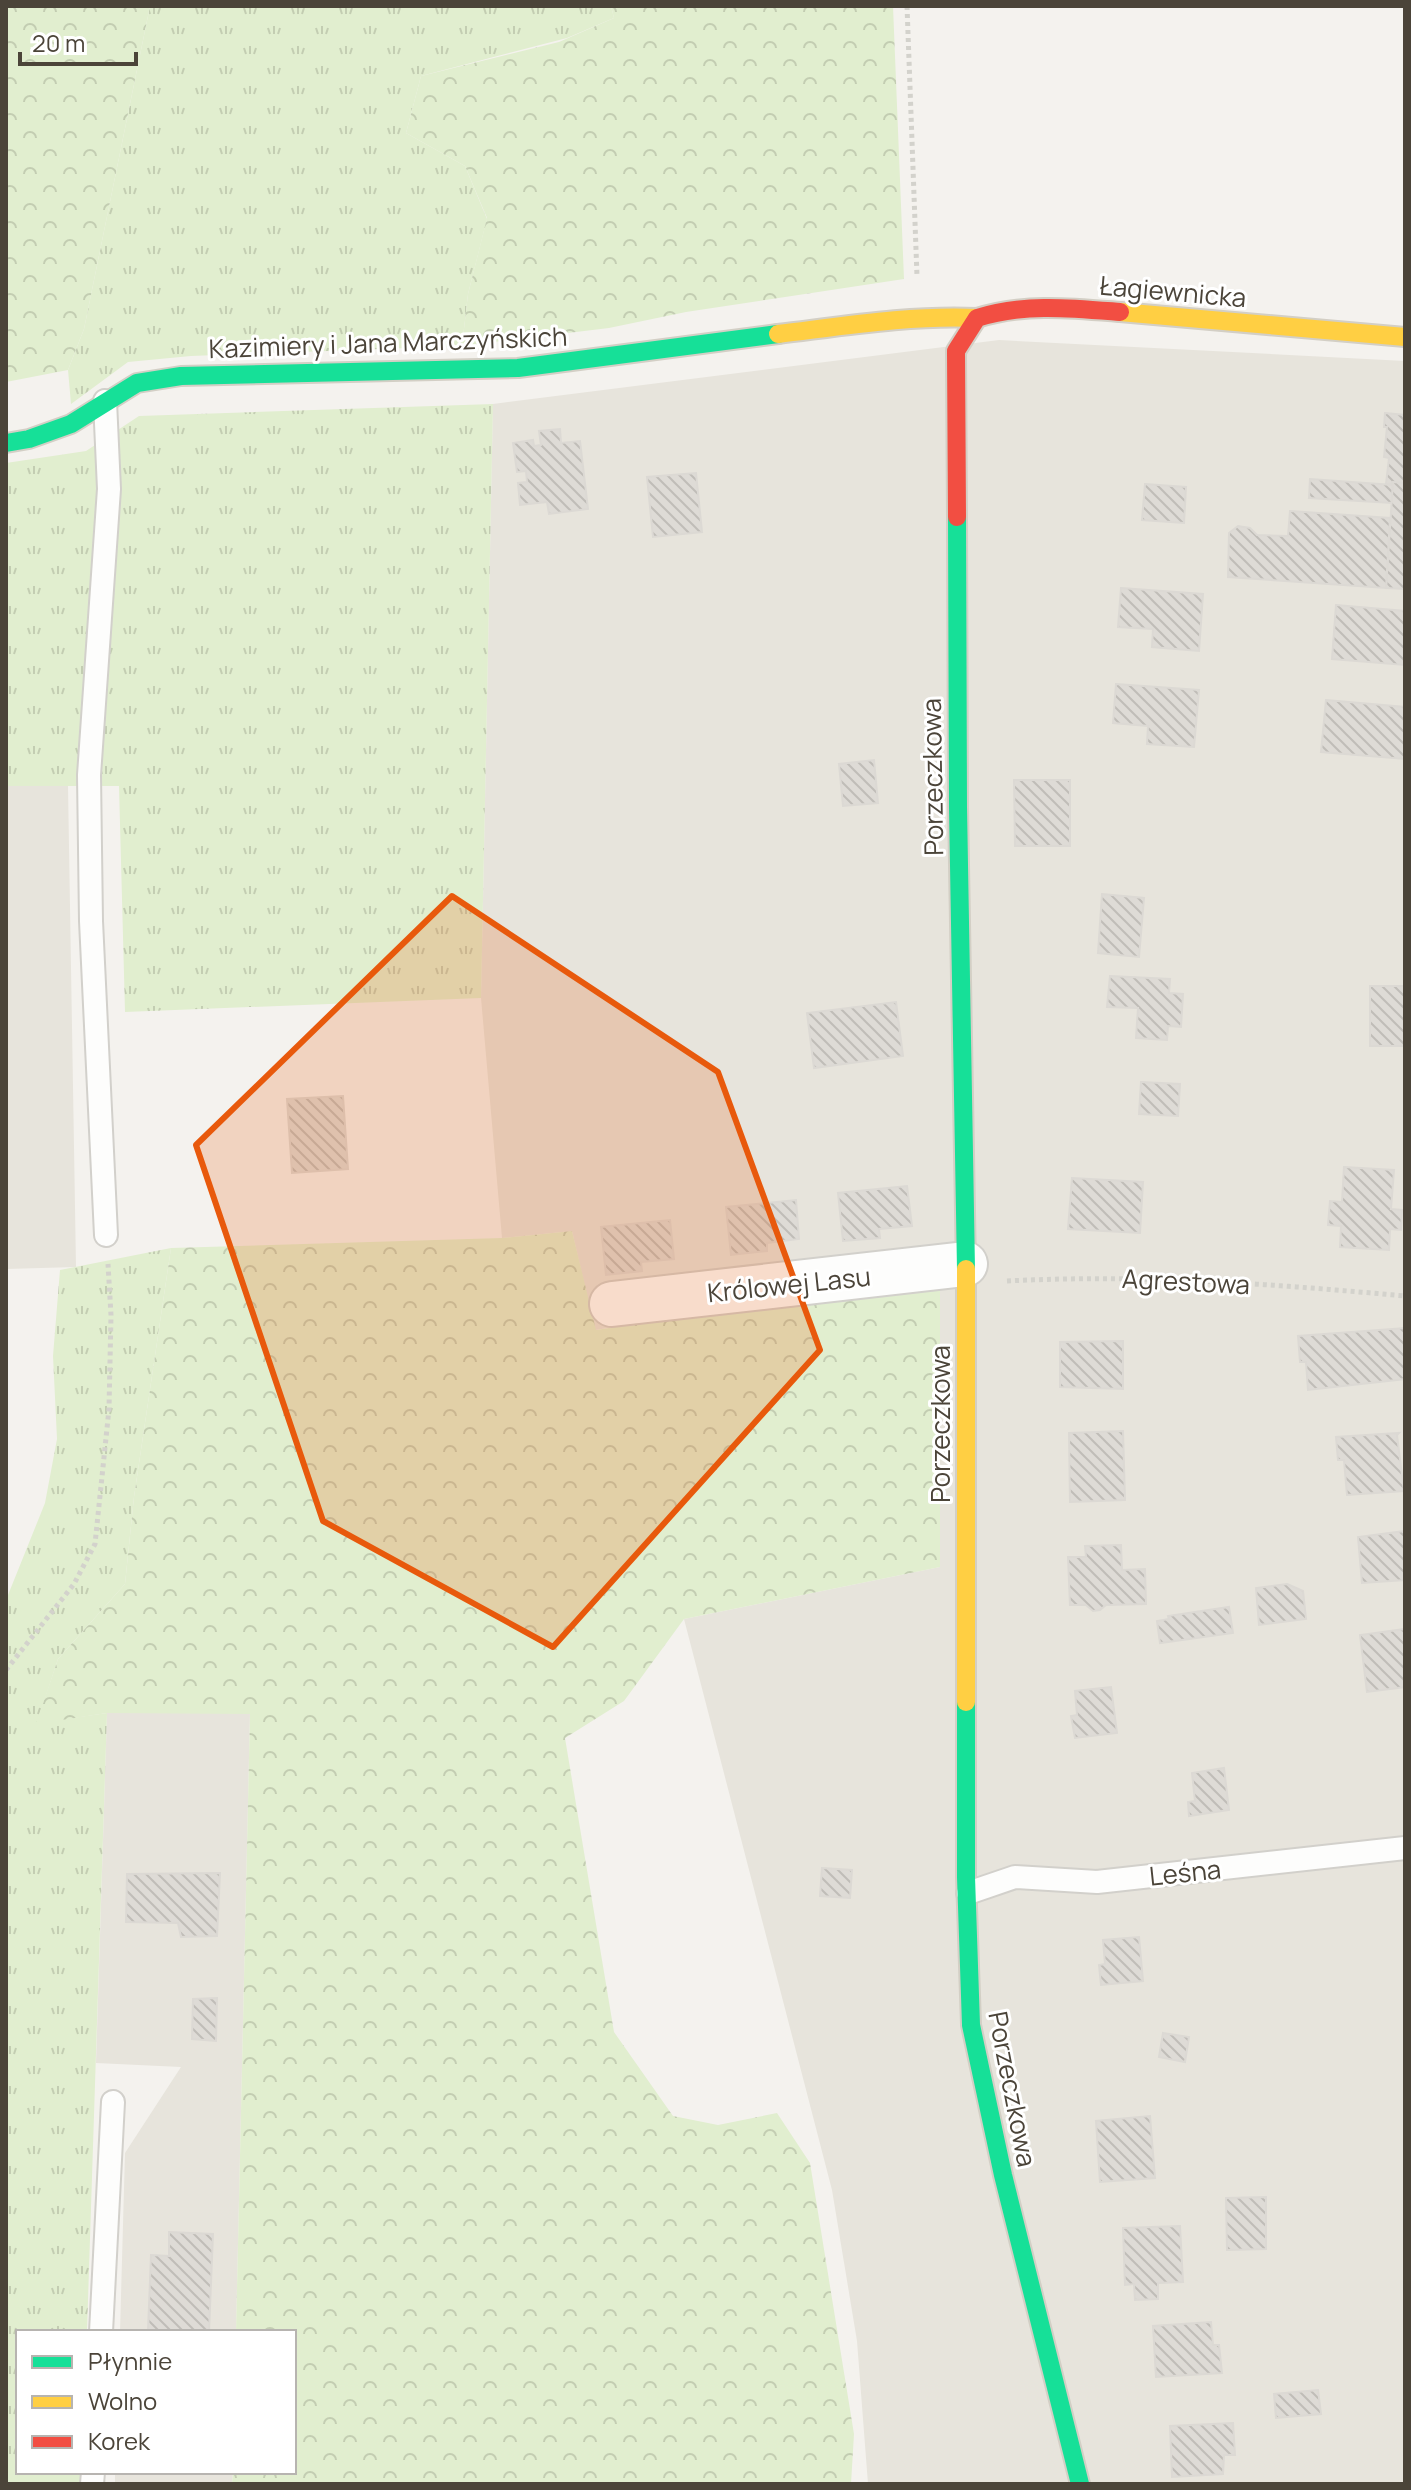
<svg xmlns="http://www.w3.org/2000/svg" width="1411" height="2490" viewBox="0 0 1411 2490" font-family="Manrope,sans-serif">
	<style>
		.residential { fill: #e7e4dc }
		.grass { fill: url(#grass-tufts) }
		.forest { fill: url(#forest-crowns) }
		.building { fill: url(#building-back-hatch); stroke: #dcd9d4; stroke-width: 2 }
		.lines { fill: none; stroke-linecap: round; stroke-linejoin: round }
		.lane-casing { stroke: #d2d0cb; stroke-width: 26 }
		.street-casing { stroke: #d2d0cb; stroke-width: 48 }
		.fast-casing { stroke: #d3cfc5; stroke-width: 22 }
		.slow-casing { stroke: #d3cfc5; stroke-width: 22 }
		.jam-casing { stroke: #d3cfc5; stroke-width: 22 }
		.path { stroke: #d3d2cc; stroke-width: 5; stroke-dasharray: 4 4; stroke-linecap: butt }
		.lane { stroke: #fdfdfc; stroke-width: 22 }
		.street { stroke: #fdfdfc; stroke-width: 44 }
		.fast { stroke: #16e098; stroke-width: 18 }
		.slow { stroke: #ffcf43; stroke-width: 18 }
		.jam { stroke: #f24e42; stroke-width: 18 }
		.marked { fill: #e8590c; fill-opacity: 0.2; stroke: #e8590c; stroke-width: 6; stroke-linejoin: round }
		.labels { text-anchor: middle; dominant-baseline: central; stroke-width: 6; stroke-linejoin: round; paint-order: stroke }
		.street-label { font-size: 26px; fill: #4b4439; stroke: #fff }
	</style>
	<defs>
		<pattern id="grass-tufts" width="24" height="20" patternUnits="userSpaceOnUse" patternTransform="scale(2)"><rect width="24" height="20" fill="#e1eecf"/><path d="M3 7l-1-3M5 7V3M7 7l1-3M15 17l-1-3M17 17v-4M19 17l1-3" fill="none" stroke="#c3cdb2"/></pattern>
		<pattern id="forest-crowns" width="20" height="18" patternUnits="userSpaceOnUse" patternTransform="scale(2)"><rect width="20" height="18" fill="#e1eecf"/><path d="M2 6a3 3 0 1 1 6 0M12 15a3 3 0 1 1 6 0" fill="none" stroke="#c3cdb2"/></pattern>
		<pattern id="building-back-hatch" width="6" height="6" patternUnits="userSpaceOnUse" patternTransform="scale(2)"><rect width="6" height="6" fill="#dedbd6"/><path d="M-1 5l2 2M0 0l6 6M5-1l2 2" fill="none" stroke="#c0bdb8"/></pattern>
	</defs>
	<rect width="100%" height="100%" fill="#f4f2ee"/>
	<g class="residential">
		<polygon points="999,340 1405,361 1405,2484 868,2484 857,2341 832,2190 684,1619 940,1567 939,1276 595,1330 572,1231 502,1238 481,998 493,404"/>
		<polygon points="6,786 68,786 76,1267 6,1269"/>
		<polygon points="107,1713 250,1713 236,2332 120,2332 125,2153 181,2067 96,2063"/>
		<polygon points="115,2472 233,2472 232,2484 115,2484"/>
	</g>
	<g class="grass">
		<polygon points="150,6 611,6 614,18 567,38 421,76 406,133 465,166 487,219 468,294 462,346 191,356 128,362 71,404 68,370 84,329"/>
		<polygon points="493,404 481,998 125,1012 119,786 6,786 6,463 86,451 139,416"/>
		<polygon points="171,1248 134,1497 125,1584 58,1659 37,1723 107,1713 87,2332 18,2332 18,2472 82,2472 82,2484 6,2484 6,1600 45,1503 57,1439 53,1356 60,1270"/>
	</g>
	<g class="forest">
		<polygon points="6,6 150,6 84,329 68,370 6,382"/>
		<polygon points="611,6 893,6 904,279 686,312 609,328 462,346 468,294 487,218 465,166 406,133 421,76 559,42 614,18"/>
		<polygon points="572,1231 596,1330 940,1276 940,1567 684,1619 624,1701 565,1738 614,2032 673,2116 718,2125 777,2113 810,2163 854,2434 851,2484 232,2484 233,2472 294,2472 294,2332 236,2332 250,1714 107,1713 36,1724 58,1659 125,1584 134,1497 171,1248 502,1238"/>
	</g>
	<g class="building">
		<polygon points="1385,413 1405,415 1405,483 1386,484 1389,458 1384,457 1387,427 1384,427"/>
		<polygon points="560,429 561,443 580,441 588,509 549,514 547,502 520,505 518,483 527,482 526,471 517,472 513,443 533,440 534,446 541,445 539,431"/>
		<polygon points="696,473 702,532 653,537 647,477"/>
		<polygon points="1310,479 1393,485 1392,503 1309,498"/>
		<polygon points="1393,482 1405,483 1405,589 1386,588"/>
		<polygon points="1145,484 1186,487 1184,523 1142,520"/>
		<polygon points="1290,511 1390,518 1386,588 1228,577 1229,533 1238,526 1250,528 1257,535 1288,536"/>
		<polygon points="1121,588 1203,594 1199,651 1152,647 1153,629 1118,627"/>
		<polygon points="1336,605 1405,611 1405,665 1332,659"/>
		<polygon points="1116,684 1199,690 1194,747 1147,744 1148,726 1113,723"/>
		<polygon points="1326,700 1405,707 1405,759 1321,752"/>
		<polygon points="874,760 878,803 843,806 839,764"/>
		<polygon points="1014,780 1070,780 1070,846 1015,846"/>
		<polygon points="1102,894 1144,898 1139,957 1098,953"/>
		<polygon points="1110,976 1170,979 1169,993 1183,994 1181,1027 1168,1026 1167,1040 1136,1038 1138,1008 1107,1007"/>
		<rect x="1370" y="986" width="35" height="60"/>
		<polygon points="896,1002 903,1056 814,1068 807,1013"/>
		<polygon points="1141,1082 1180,1084 1178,1116 1139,1114"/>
		<polygon points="343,1096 348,1169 292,1173 287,1099"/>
		<polygon points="1344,1167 1394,1170 1391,1209 1402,1210 1401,1230 1390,1229 1389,1250 1340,1247 1341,1226 1328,1225 1330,1201 1342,1202"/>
		<polygon points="1072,1178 1143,1182 1140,1233 1068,1229"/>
		<polygon points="907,1186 912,1226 879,1229 880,1238 843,1241 838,1193"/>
		<polygon points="796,1200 799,1239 767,1243 767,1251 731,1255 726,1207"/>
		<polygon points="670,1220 674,1259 641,1262 642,1271 606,1275 601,1227"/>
		<polygon points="1405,1328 1405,1379 1308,1390 1306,1362 1300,1362 1298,1336"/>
		<polygon points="1123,1341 1123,1389 1060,1387 1060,1342"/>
		<polygon points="1123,1431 1125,1500 1070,1502 1069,1433"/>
		<polygon points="1399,1433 1397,1435 1404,1491 1347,1495 1344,1460 1338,1460 1336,1437"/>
		<polygon points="1405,1531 1405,1580 1362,1583 1358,1537"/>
		<polygon points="1121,1545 1122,1570 1145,1569 1146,1604 1106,1605 1100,1610 1093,1611 1086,1605 1070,1605 1068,1557 1086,1557 1085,1546"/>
		<polygon points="1287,1584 1303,1591 1306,1619 1259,1625 1256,1588"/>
		<polygon points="1229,1607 1233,1633 1160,1643 1157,1621 1169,1619 1168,1616"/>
		<polygon points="1405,1629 1405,1687 1367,1692 1360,1635"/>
		<polygon points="1111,1687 1117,1733 1075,1738 1071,1716 1077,1715 1075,1691"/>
		<polygon points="1224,1768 1229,1810 1189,1816 1188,1802 1195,1801 1192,1773"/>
		<polygon points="822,1868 852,1870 850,1898 820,1896"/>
		<polygon points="220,1873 217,1936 181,1937 178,1923 126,1922 127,1874"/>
		<polygon points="1139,1937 1143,1981 1101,1985 1099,1965 1105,1964 1103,1940"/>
		<polygon points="217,1998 216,2041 192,2039 193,1999"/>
		<polygon points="1163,2033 1189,2037 1185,2062 1159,2057"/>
		<polygon points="1150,2116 1155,2178 1100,2182 1096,2121"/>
		<polygon points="1266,2197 1266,2249 1227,2250 1226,2198"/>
		<polygon points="1180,2226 1183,2282 1158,2283 1158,2299 1135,2300 1134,2284 1125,2285 1123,2228"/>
		<polygon points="169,2232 213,2234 209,2332 148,2331 151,2255 169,2256"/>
		<polygon points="1211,2322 1213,2345 1219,2345 1222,2373 1156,2377 1153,2326"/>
		<polygon points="1318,2390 1321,2414 1276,2418 1274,2394"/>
		<polygon points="1233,2423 1235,2455 1224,2455 1223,2474 1172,2477 1170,2426"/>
	</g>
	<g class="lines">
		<defs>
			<g id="lane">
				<polyline points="105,401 109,489 89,775 91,921 106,1235"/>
				<polyline points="968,1893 1015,1877 1097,1882 1405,1848"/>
				<polyline points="101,2332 113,2102"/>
				<polyline points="92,2484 93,2472"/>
			</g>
			<polyline id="street" points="612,1304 965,1264"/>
			<g id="fast">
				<polyline points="6,443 29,439 71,424 137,383 181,376 518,368 778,334"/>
				<polyline points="957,517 958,807 966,1269"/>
				<polyline points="966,1702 966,1877 971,2025 1003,2175 1080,2484"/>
			</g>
			<g id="slow">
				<polyline points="1120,312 1405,337"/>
				<path d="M778 334C844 326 910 315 977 318"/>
				<polyline points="966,1269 966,1702"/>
			</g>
			<path id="jam" d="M957 517 956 351 977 318C1024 303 1071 308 1120 312"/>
		</defs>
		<use href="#lane" class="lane-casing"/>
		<use href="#street" class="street-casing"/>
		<use href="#fast" class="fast-casing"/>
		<use href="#slow" class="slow-casing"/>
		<use href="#jam" class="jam-casing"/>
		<g class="path">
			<polyline points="907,6 917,276"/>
			<path d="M1007 1281C1140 1274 1273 1284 1405 1296"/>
			<polyline points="6,1670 74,1584 95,1544 109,1409 111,1315 108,1264"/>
		</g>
		<use href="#lane" class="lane"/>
		<use href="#street" class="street"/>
		<use href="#fast" class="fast"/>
		<use href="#slow" class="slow"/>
		<use href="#jam" class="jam"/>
	</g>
	<path class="marked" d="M452 896 718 1072 820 1350 553 1647 323 1521 196 1145Z"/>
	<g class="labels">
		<g class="street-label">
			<text transform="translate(1173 291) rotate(5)">Łagiewnicka</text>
			<text transform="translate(388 342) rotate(-2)">Kazimiery i Jana Marczyńskich</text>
			<text transform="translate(932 777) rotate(-91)">Porzeczkowa</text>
			<text transform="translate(1186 1281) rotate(3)">Agrestowa</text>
			<text transform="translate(789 1284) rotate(-6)">Królowej Lasu</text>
			<text transform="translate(940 1424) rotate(-90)">Porzeczkowa</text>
			<text transform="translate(1185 1872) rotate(-6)">Leśna</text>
			<text transform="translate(1013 2089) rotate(79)">Porzeczkowa</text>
		</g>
	</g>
	<rect width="1411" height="2490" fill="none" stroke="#4b4439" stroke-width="16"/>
	<rect x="16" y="2330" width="280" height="144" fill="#ffffff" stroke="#b7b4b0" stroke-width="2"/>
	<rect x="32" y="2356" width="40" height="12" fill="#16e098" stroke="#b7b4b0" stroke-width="2"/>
	<text x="88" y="2370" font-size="24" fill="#4b4439">Płynnie</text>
	<rect x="32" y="2396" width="40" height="12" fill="#ffcf43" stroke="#b7b4b0" stroke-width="2"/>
	<text x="88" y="2410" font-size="24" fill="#4b4439">Wolno</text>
	<rect x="32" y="2436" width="40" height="12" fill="#f24e42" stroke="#b7b4b0" stroke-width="2"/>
	<text x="88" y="2450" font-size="24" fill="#4b4439">Korek</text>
	<path d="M20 52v12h116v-12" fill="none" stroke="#4b4439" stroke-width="4"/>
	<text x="32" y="52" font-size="24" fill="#4b4439" stroke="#ffffff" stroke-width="6" paint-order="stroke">20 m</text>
</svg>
